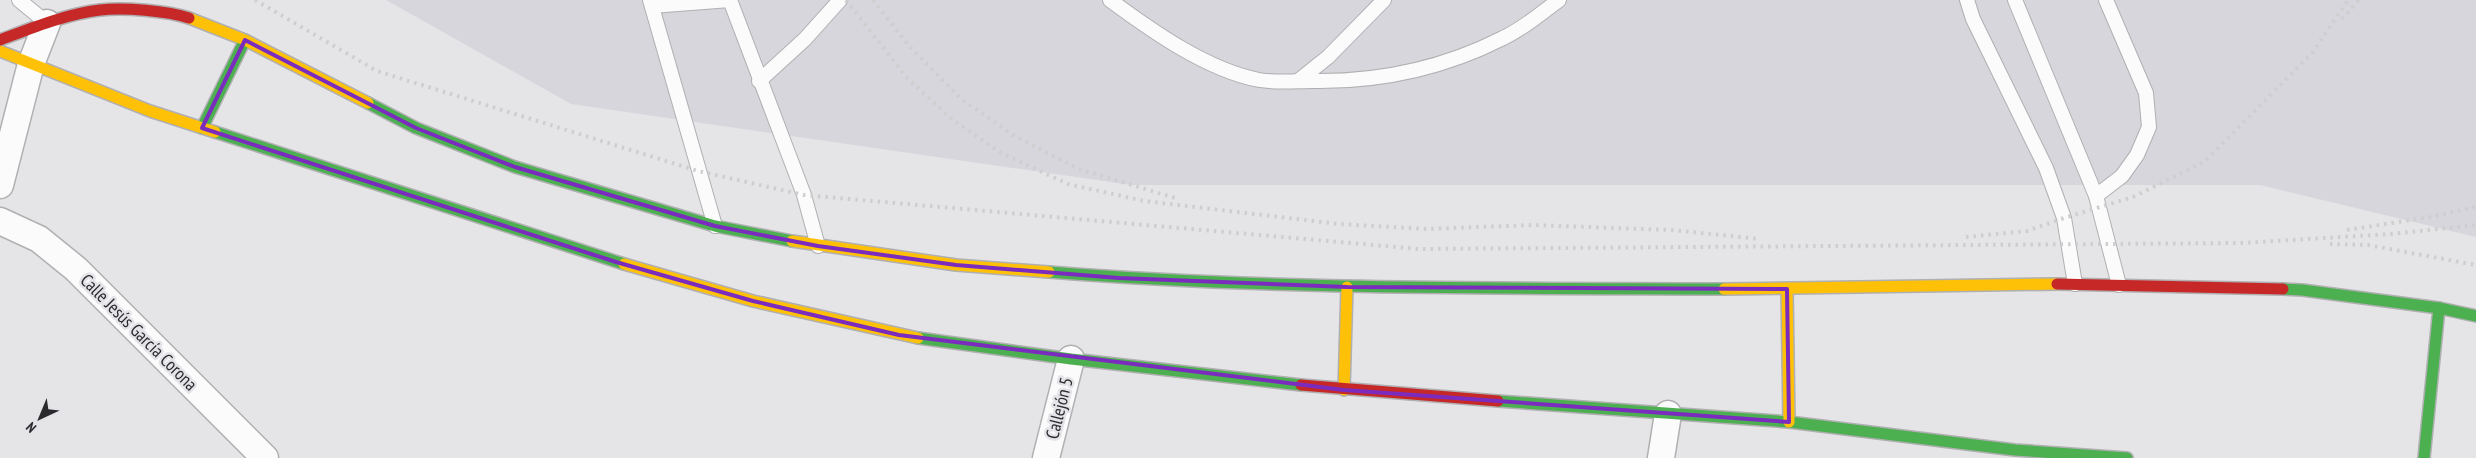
<svg xmlns="http://www.w3.org/2000/svg" width="2476" height="458" viewBox="0 0 2476 458" font-family="'PT Sans Narrow',sans-serif">
	<style>
		.built { fill: #d7d6dd }
		.lines { fill: none; stroke-linecap: round; stroke-linejoin: round }
		.lane-casing { stroke: #b0afb1; stroke-width: 16 }
		.street-casing { stroke: #b0afb1; stroke-width: 29 }
		.fast-casing { stroke: #b0afb1; stroke-width: 14 }
		.slow-casing { stroke: #b0afb1; stroke-width: 14 }
		.jam-casing { stroke: #b0afb1; stroke-width: 14 }
		.lane { stroke: #fbfbfb; stroke-width: 14 }
		.street { stroke: #fbfbfb; stroke-width: 26 }
		.fast { stroke: #4caf50; stroke-width: 11 }
		.slow { stroke: #ffc107; stroke-width: 11 }
		.jam { stroke: #c62828; stroke-width: 11 }
		.rail { stroke: #cececf; stroke-width: 4; stroke-dasharray: 2.5 5; stroke-linecap: butt }
		.marked { fill: none; stroke: #7b2cbf; stroke-width: 4; stroke-linejoin: round }
		.labels { text-anchor: middle; dominant-baseline: central; stroke-width: 5; stroke-linejoin: round; paint-order: stroke }
		.street-label { font-size: 18px; fill: #2a292b; stroke: #e4e4e8 }
	</style>
	<rect width="100%" height="100%" fill="#e5e5e7"/>
	<polygon class="built" points="386,0 2476,0 2476,237 2260,185 1131,185 571,104"/>
	<g class="lines">
		<defs>
			<g id="lane">
				<polyline points="19,0 47,23"/>
				<polyline points="650,0 715,226"/>
				<polyline points="730,0 804,195 818,246"/>
				<path d="M1110 0C1152 31 1207 70 1259 80 1276 83 1296 81 1313 81 1378 82 1444 68 1503 38 1523 29 1541 13 1559 0"/>
				<polyline points="1967,0 1973,19 2046,168 2064,218 2075,284"/>
				<polyline points="2015,0 2096,196 2119,285"/>
				<polyline points="652,6 730,0"/>
				<polyline points="759,81 805,39 840,0"/>
				<polyline points="1298,81 1328,57 1384,0"/>
				<polyline points="2096,196 2122,176 2137,155 2149,127 2146,93 2106,0"/>
			</g>
			<g id="street">
				<polyline points="0,185 31,64 47,23"/>
				<polyline points="0,221 39,239 76,269 265,458"/>
				<polyline points="1046,458 1071,359"/>
				<polyline points="1661,458 1668,414"/>
			</g>
			<g id="fast">
				<polyline points="368,103 416,128 515,167 715,226 792,241"/>
				<polyline points="202,128 245,40"/>
				<polyline points="215,132 624,264"/>
				<path d="M1049 272C1273 290 1499 288 1724 289"/>
				<polyline points="2283,289 2302,290 2439,308 2476,316"/>
				<polyline points="918,338 1071,359 1301,385"/>
				<polyline points="1498,401 1789,422 2015,450 2127,458"/>
				<polyline points="2424,458 2439,308"/>
			</g>
			<g id="slow">
				<polyline points="189,18 245,40 368,103"/>
				<polyline points="0,51 150,111 215,132"/>
				<polyline points="792,241 956,265 1049,272"/>
				<polyline points="624,264 753,301 918,338"/>
				<polyline points="1724,289 2057,284"/>
				<polyline points="1787,289 1789,422"/>
				<polyline points="1344,390 1347,287"/>
			</g>
			<g id="jam">
				<path d="M0 40C32 28 66 14 100 10 123 7 168 11 189 18"/>
				<polyline points="2057,284 2283,289"/>
				<polyline points="1301,385 1498,401"/>
			</g>
		</defs>
		<use href="#lane" class="lane-casing"/>
		<use href="#street" class="street-casing"/>
		<use href="#fast" class="fast-casing"/>
		<use href="#slow" class="slow-casing"/>
		<use href="#jam" class="jam-casing"/>
		<use href="#lane" class="lane"/>
		<use href="#street" class="street"/>
		<use href="#fast" class="fast"/>
		<use href="#slow" class="slow"/>
		<use href="#jam" class="jam"/>
		<g class="rail">
			<polyline points="255,0 377,71 698,171 804,195 1419,249 2241,243 2391,234 2476,225"/>
			<polyline points="846,0 907,78 953,120 1001,153 1068,184 1144,201 1339,224 1426,229 1533,225 1670,230 1760,239"/>
			<polyline points="873,0 910,47 960,98 1013,135 1079,169 1175,198"/>
			<polyline points="2342,19 2359,0"/>
			<polyline points="2347,230 2430,217 2476,207"/>
			<polyline points="1966,237 2027,231 2064,218 2133,197 2204,162 2313,52 2348,0"/>
			<polyline points="2330,244 2368,245 2476,265"/>
		</g>
	</g>
	<path class="marked" d="M245 40 416 128 515 167 715 226 818 246 956 265 1119 278 1347 287 1787 289 1789 422 1344 390 899 335 753 301 616 262 202 128Z"/>
	<g class="labels">
		<g class="street-label">
			<text transform="translate(139 332) rotate(45)">Calle Jesús García Corona</text>
			<text transform="translate(1059 408) rotate(-76)">Callejón 5</text>
		</g>
	</g>
	<g transform="translate(40 418) rotate(224)" stroke="#e4e4e8" stroke-width="4" paint-order="stroke">
	<path d="M0-4L9 19L0 12L-9 19Z" fill="#2a292b"/>
	<text y="-8" font-size="14" font-weight="bold" text-anchor="middle" fill="#2a292b">N</text>
	</g>
</svg>
